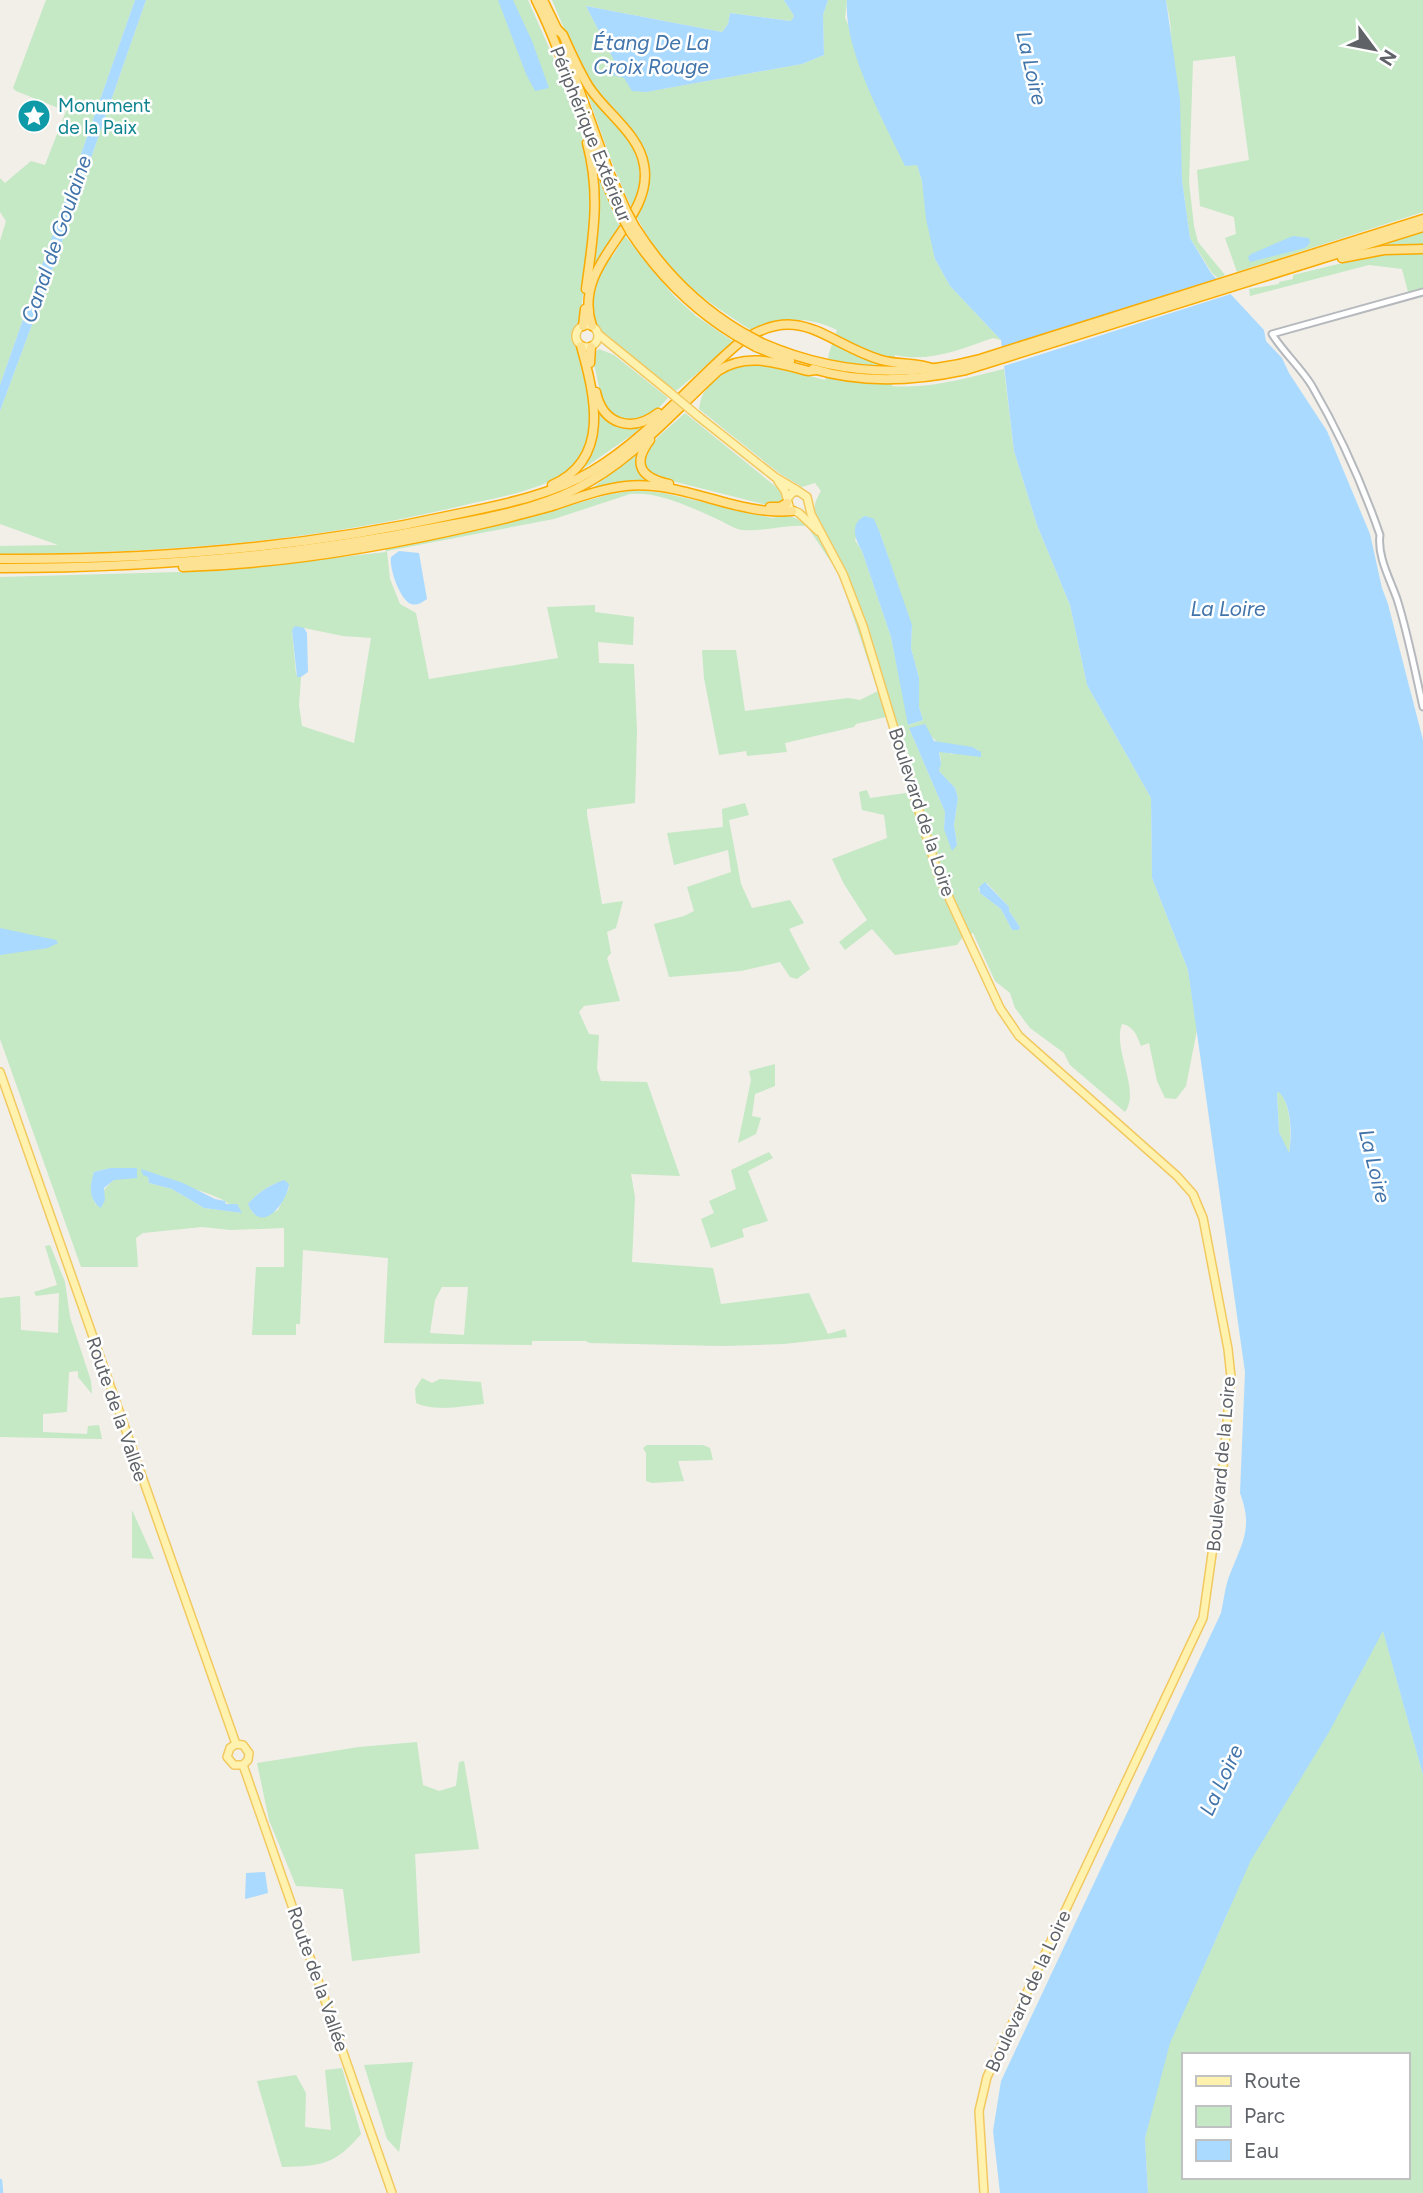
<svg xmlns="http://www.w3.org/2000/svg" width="1423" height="2193" viewBox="0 0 1423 2193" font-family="Figtree,sans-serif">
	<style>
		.green { fill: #c5e8c5; fill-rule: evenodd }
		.water { fill: #aadaff; fill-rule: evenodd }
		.pier { fill: #f1efe8 }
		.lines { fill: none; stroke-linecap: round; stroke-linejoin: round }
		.canal { stroke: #aadaff; stroke-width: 4.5 }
		.minor-casing { stroke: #b5b8bc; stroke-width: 9 }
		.major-casing { stroke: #f2c960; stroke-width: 10 }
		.highway-casing { stroke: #f9ab00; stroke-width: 11 }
		.minor { stroke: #fff; stroke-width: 5 }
		.major { stroke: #fff2af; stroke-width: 7 }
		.highway { stroke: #fde293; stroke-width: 8 }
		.major-bridge-casing { stroke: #f2c960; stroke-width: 10; stroke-linecap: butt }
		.highway-bridge-casing { stroke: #f9ab00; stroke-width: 11; stroke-linecap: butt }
		.major-bridge { stroke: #fff2af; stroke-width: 7 }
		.highway-bridge { stroke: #fde293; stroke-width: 8 }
		.labels { text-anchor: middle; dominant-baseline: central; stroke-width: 5; stroke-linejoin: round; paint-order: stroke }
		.culture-label { font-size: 19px; fill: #0d838f; stroke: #fff; text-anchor: start }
		.street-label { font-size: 19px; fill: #5f6368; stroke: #fff }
		.water-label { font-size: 21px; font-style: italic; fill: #4174aa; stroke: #fff }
	</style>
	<rect width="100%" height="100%" fill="#f1efe8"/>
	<g class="green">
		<polygon points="46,0 135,0 0,385 0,241 6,221 0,212 0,178 5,183 31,161 45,165 66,111 16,91 13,88"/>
		<path d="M146 0H528C553 57 589 132 592 194 594 237 583 281 580 323L574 332 573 342 580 355 588 399 601 396 592 355 599 349 614 355 668 398 652 415 643 420 642 428 577 473 571 469C539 492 498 497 461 506 306 543 158 553 0 554V546L58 545 0 524V411L51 273Z"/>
		<path d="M552 0H784L794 16 791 21 730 13 728 24 722 32 586 6 624 78 645 92 802 64 824 55 823 15 828 0H847L845 18 917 165 922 181 935 259 950 286 1001 340 993 338C961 349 929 363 895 355L892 386C930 389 967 378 1004 369L1014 451 1037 525 1070 605 1087 685 1151 798 1152 878 1188 970 1197 1030 1186 1086 1176 1099 1165 1098 1157 1081 1149 1043 1141 1046C1137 1036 1134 1026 1122 1024 1112 1049 1141 1091 1125 1112L1070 1065 1064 1053 1030 1028 1015 1008 1010 993 995 981 973 933 962 938 957 945 895 955 872 929 845 950 839 942 867 920 844 884 832 859 887 838 884 815 862 810 859 792 867 790 870 798 906 793 908 785 886 717 856 724 854 727 785 743 787 752 747 756 746 751 719 755 704 678 702 650H736L745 711 848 698 860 700 878 691 839 574 809 529 819 521C812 508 814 503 821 491L815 483 802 487 779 473 699 409C701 396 704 390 714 381 747 351 788 371 825 380L829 353 837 330C808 316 780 317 751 330 728 315 705 301 685 282 632 232 611 159 587 93L593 88 580 67ZM865 516 880 533 912 628 911 648 919 678V707L923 720 909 725 891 637 862 551 855 540ZM909 728 932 737 937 742 979 750 952 754 939 751 941 760 939 771 955 788 958 798 954 825 957 845 944 829 945 812ZM987 883 1009 907V911L1020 927 1019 930H1012L1001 909 980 893 978 889Z"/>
		<polygon points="1166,0 1423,0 1423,212 1237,272 1225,238 1236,234 1234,217 1200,206 1197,170 1249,160 1235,56 1193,61 1189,182 1194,226 1198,242 1225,275 1218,278 1212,273 1190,238 1182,180 1170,21"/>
		<polygon points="597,171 620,227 594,270 592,269 599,201"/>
		<polygon points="1423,232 1423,288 1408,292 1402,269 1369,265 1250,296 1249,289 1279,284 1279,282 1293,279 1293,275 1359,259 1387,255 1386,243"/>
		<path d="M625 236 674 296 696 316 734 342 676 391C659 377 601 338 594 321 586 300 598 276 607 258L612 257Z"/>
		<polygon points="685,413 780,490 784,496 782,501 771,506 664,479 651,483 589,491 638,451 645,453 658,437"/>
		<path d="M636 490 663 493 772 518C786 515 796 515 806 526 785 524 763 532 742 530 734 529 724 522 717 519 690 507 659 491 630 494L554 519 387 551 390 579 400 604 416 613 429 679 558 658 547 607 595 605V612L634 617 633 645 598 642 599 663 634 664 637 731 635 803 587 809V814L602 904 623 901 616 928 607 932 611 953 607 958 620 1001 584 1006 579 1012 589 1034 599 1035 597 1069 601 1081 647 1082 680 1176 631 1174 635 1197 632 1262 713 1268 721 1304 809 1293 828 1334 845 1329 847 1337 784 1344 722 1346 589 1343 586 1341H532V1345L384 1343 388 1258 303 1250 300 1324H296V1335H252L256 1267H284V1228L231 1230 202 1227 143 1233 136 1238 138 1267H81L0 1039V577L216 571 386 552 385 548 506 523 611 494ZM304 628 343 636 371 638 354 743 302 726 299 705 301 677 296 674 292 630ZM110 1168 137 1169C111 1182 110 1178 96 1205 89 1193 91 1183 94 1172ZM148 1177C173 1183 200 1189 223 1200 229 1203 236 1210 242 1213L204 1208 172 1189 149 1183ZM280 1182 289 1188 278 1210 263 1217 253 1213 248 1204C257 1194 267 1186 280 1182ZM442 1287H468L464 1335 430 1333 435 1300Z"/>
		<polygon points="745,803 749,815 729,820 741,884 752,908 790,900 804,923 789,929 810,969 797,979 790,977 780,962 741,971 669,977 654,924 684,916 694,911 687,887 731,872 728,850 674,865 667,833 723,827 722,809"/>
		<polygon points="775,1064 775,1086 755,1094 752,1116 761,1118 756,1134 738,1143 751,1080 749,1071"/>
		<path d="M1279 1091C1292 1106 1291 1135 1289 1153L1287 1152 1279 1132 1277 1093Z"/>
		<polygon points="769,1152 773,1158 748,1171 768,1221 742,1229 744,1237 711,1248 701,1219 714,1213 709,1201 736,1189 731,1170"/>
		<polygon points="50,1245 65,1282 70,1317 91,1381 92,1394 78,1377 78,1371 69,1372 67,1412 43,1414 43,1432 87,1434 88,1426 99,1425 102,1439 0,1437 0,1298 20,1296 21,1330 58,1333 59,1293 36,1296 34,1292 57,1285 45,1246"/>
		<path d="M422 1378 432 1383 440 1379 481 1382 484 1404C463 1406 435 1412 416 1403L415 1389Z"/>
		<polygon points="647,1445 703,1445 710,1448 713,1460 678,1461 684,1481 652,1483 646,1481 646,1453 643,1448"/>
		<polygon points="132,1510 154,1559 132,1558"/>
		<path d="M1383 1630 1423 1775V2193H1148L1145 2138 1174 2016 1194 1988 1228 1912 1247 1849 1349 1694ZM1183 2055H1407V2177H1183Z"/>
		<polygon points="417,1742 423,1785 439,1791 456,1786 459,1762 464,1761 479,1849 415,1854 420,1953 352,1961 343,1889 296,1886 269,1820 257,1763 359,1747"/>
		<polygon points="413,2062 399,2152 387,2139 364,2065"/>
		<path d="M342 2068 361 2134C335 2165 321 2166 282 2167L257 2081 296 2075 306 2093 305 2127 331 2130 325 2070Z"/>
	</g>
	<g class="water">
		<polygon points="135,0 146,0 51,273 0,411 0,385"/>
		<polygon points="498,0 513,0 532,41 549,88 535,91 526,74"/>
		<polygon points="784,0 828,0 823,15 824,55 802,64 646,92 632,91 624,78 613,75 615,62 586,6 722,32 728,24 730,13 791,21 794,16"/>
		<path d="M847 0H1166L1180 100 1182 180 1190 238 1211 273 1264 330 1266 341 1282 358 1289 373 1327 431 1370 534 1382 588 1388 604 1423 740V1775L1383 1631 1329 1732 1251 1860 1170 2043 1145 2138 1148 2193H1000L993 2131 1001 2081 1221 1613C1224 1600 1225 1586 1230 1574 1243 1541 1253 1528 1240 1493L1245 1372 1188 970 1152 878 1151 798 1087 685 1070 605 1037 525 1014 451 1001 340 950 286 935 259 926 219 922 181 917 165 905 166C884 121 843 49 847 0ZM1279 1092C1292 1105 1292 1136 1289 1153L1279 1132 1277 1093Z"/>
		<polygon points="1293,236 1309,238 1310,243 1305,248 1250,262 1248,257 1251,254"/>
		<path d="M865 516 874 519 880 533 912 625 911 648 919 678V707L923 720 908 725 891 637 862 551C855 539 849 524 865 516Z"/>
		<path d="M399 551 419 553 427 599C422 602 418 606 411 604 400 600 389 568 391 557Z"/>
		<polygon points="295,626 304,628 307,633 308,672 301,677 297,677 292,630"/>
		<polygon points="925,724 934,741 972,747 981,752 981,757 939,752 941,763 939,771 955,788 958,798 954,825 957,845 952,851 944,829 945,812 909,728"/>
		<polygon points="985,882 1009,907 1009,911 1020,927 1019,930 1012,930 1001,909 980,893 979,887"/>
		<polygon points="0,928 56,940 58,943 48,948 0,955"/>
		<path d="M110 1168H137V1178L114 1180 104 1188 105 1200 101 1208C88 1200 90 1183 94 1172Z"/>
		<polygon points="141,1169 183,1183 215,1199 225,1201 226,1204 237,1204 242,1213 204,1208 172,1189 149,1183 148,1177 143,1175"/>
		<path d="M284 1180 289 1184C287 1203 261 1236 248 1204 258 1192 270 1185 284 1180Z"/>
		<polygon points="265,1872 268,1893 245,1899 246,1873"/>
	</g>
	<polygon class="pier" points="1222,279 1234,293 1001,367 998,350"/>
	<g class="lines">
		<polyline class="canal" points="0,2181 1,2193"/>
		<defs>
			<path id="minor" d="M1423 292 1272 334C1284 353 1301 368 1312 386 1340 434 1362 483 1380 535 1377 556 1390 579 1397 599 1408 634 1415 671 1423 707"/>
			<g id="major">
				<circle cx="587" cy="336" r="11"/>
				<polyline points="598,334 667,390"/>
				<polyline points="698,416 775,477 797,490"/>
				<polyline points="778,481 785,491 790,509 799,513 818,531"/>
				<polyline points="788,498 792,493 798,491 807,497 811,514 843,574 863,626 938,874 1000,1008 1019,1036 1177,1176 1193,1194 1203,1218 1228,1349 1231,1377 1221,1490 1203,1618 987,2077 979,2111 984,2193"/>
				<polyline points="0,1072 236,1744"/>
				<polyline points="236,1744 230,1748 227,1757 234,1765 243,1765"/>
				<polyline points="236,1744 243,1745 249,1753 248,1760 243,1765"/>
				<polyline points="243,1765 392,2193"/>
			</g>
			<g id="highway">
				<path d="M536 0C571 70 587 147 622 217"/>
				<polyline points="543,0 558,31"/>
				<path d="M557 29 563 35C571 53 579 71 589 87 606 113 639 134 644 165 655 223 570 261 592 326"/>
				<polyline points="565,50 609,172 626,210"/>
				<path d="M635 227C662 270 697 305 740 331"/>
				<path d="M631 233C659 275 692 309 735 335"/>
				<polyline points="1342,258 1384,250 1423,249"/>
				<path d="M586 289C593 237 601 195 587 143"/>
				<polyline points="583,326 585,309"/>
				<path d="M762 343C833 374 905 379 980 359L1423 219"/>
				<polyline points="756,347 790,361"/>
				<polyline points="590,363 591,347"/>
				<path d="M813 369C863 384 915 381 966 370L1423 227"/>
				<path d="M596 392C603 425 632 433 658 413"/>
				<path d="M650 440C631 465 642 478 669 484"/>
				<path d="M552 485C611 459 595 396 581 346"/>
				<polyline points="770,507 780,507 787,503"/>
				<path d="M0 559C152 560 304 548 452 515 500 505 550 496 592 471 649 437 690 384 740 342 801 301 825 343 881 360 898 365 918 362 934 369"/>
				<path d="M183 567C283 564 384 547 482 524 504 519 527 513 549 507 574 499 599 489 626 486 682 480 736 516 792 511"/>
				<path d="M0 568C145 568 290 557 433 528 480 519 532 511 576 489 631 462 673 412 718 371 746 352 778 363 808 371L816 370"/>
			</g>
		</defs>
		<use href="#minor" class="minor-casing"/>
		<use href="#major" class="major-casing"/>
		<use href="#highway" class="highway-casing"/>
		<use href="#minor" class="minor"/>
		<use href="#major" class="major"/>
		<use href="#highway" class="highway"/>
		<defs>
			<polyline id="major-bridge" points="667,390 698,416"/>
			<g id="highway-bridge">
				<polyline points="626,210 635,227"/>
				<polyline points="622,217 631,233"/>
				<polyline points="740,331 762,343"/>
				<polyline points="735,335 756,347"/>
			</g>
		</defs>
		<use href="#major-bridge" class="major-bridge-casing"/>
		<use href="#highway-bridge" class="highway-bridge-casing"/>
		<use href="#major-bridge" class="major-bridge"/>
		<use href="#highway-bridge" class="highway-bridge"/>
	</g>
	<defs>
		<symbol id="sight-disc" viewBox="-11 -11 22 22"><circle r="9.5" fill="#0f9aa8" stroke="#fff"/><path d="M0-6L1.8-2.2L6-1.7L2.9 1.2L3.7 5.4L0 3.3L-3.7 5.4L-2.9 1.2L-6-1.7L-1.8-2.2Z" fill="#fff"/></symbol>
	</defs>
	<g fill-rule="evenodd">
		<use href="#sight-disc" x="15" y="97" width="38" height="38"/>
	</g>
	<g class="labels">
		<g class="culture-label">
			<text x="58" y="105">Monument<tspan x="58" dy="22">de la Paix</tspan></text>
		</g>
		<g class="street-label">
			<text transform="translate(591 134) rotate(68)">Périphérique Extérieur</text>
			<text transform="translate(922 812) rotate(72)">Boulevard de la Loire</text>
			<text transform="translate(117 1409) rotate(71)">Route de la Vallée</text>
			<text transform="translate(1221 1464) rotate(-85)">Boulevard de la Loire</text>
			<text transform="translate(318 1979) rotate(71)">Route de la Vallée</text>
			<text transform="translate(1028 1991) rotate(-65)">Boulevard de la Loire</text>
		</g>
		<g class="water-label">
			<text x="651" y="42">Étang De La<tspan x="651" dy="24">Croix Rouge</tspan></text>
			<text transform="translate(1032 68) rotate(77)">La Loire</text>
			<text transform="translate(56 239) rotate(-71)">Canal de Goulaine</text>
			<text x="1228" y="608">La Loire</text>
			<text transform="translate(1375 1166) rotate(76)">La Loire</text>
			<text transform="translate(1221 1780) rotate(-65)">La Loire</text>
		</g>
	</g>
	<rect x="1182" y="2053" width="228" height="126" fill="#ffffff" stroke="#bfc1c3" stroke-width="2"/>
	<rect x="1196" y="2076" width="35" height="10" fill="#fff2af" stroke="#bfc1c3" stroke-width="2"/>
	<text x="1244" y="2088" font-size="21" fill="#5f6368">Route</text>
	<rect x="1196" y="2106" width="35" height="21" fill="#c5e8c5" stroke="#bfc1c3" stroke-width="2"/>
	<text x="1244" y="2123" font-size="21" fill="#5f6368">Parc</text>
	<rect x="1196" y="2140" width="35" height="21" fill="#aadaff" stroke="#bfc1c3" stroke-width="2"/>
	<text x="1244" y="2158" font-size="21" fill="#5f6368">Eau</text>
	<g transform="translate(1374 49) rotate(122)" stroke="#ffffff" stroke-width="5" paint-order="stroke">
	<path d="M0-5L12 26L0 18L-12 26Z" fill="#5f6368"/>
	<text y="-10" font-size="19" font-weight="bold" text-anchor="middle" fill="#5f6368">N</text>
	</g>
</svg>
